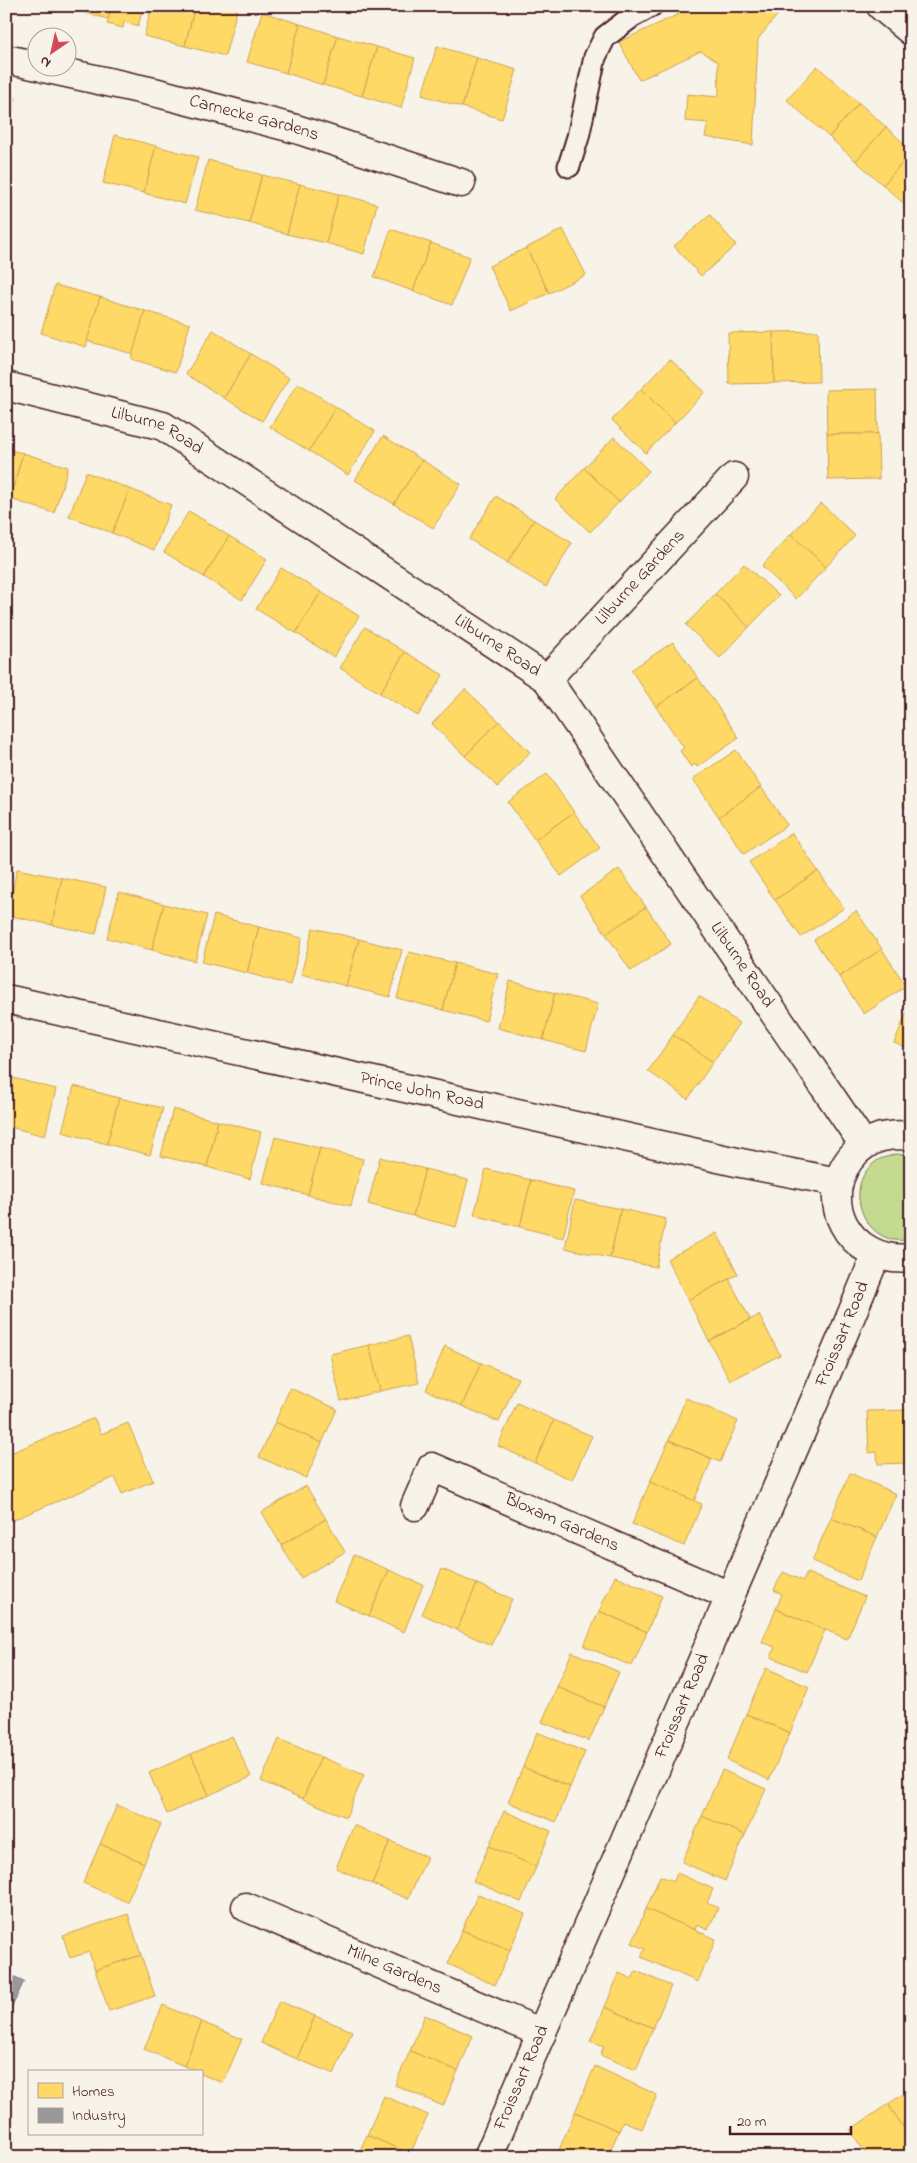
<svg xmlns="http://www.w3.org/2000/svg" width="917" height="2163" viewBox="0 0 917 2163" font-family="'Indie Flower',sans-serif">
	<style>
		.green { fill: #c3da90; stroke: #867c5e }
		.homes { fill: #ffd966; stroke: #c9a154 }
		.industry { fill: #999; stroke: #817478 }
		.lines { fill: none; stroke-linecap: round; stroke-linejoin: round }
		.lane-casing { stroke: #4a1f2b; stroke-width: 25 }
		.street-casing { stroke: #4a1f2b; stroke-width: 31 }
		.primary-casing { stroke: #4a1f2b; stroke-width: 31 }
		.lane { stroke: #f7f3e8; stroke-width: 21 }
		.street { stroke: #f7f3e8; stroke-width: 28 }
		.primary { stroke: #f7f3e8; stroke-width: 28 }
		.labels { text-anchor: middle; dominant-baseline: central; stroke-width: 5; stroke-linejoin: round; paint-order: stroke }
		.street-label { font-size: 18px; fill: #4a1f2b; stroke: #f7f3e8 }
	</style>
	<rect width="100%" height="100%" fill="#f7f3e8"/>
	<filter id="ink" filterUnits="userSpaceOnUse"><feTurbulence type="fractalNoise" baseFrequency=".02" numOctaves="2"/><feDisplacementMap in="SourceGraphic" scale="10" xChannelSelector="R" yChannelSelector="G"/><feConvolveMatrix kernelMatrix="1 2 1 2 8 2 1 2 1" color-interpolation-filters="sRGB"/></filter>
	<g filter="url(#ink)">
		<path class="green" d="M895 1154 911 1155V1239C864 1251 838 1182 880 1159 885 1157 891 1156 895 1154Z"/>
		<g class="homes">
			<polygon points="75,6 112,6 108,19 74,10"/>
			<polygon points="112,6 144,6 138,26 124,22 123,28 107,24"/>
			<polygon points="152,6 195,6 185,46 144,36"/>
			<polygon points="195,6 238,6 225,56 185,46"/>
			<polygon points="696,6 769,6 779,13 758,39 753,145 705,137 708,123 685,121 687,94 719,97 718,62 701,51 639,80 619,42"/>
			<polygon points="262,12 300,24 286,73 247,62"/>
			<polygon points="300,24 338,36 323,85 286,73"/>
			<polygon points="338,36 377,47 362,96 323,85"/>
			<polygon points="437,46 477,58 462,107 422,95"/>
			<polygon points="377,47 415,58 401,108 362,96"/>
			<polygon points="477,58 517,70 502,119 462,107"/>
			<polygon points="817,66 859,103 829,137 787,100"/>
			<polygon points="6,95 16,98 6,133"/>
			<polygon points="859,103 886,127 856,161 829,137"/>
			<polygon points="886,127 911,150 911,153 883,185 856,161"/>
			<polygon points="115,135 156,146 144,193 103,183"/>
			<polygon points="156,146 198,157 185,204 144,193"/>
			<polygon points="911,153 911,208 910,209 883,185"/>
			<polygon points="208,160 262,175 249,223 195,210"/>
			<polygon points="262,175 300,184 287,234 249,223"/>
			<polygon points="300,184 339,194 326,243 287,234"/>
			<polygon points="339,194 377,204 364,254 326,243"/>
			<polygon points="710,215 736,245 701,276 674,246"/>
			<polygon points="391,229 431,243 413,291 374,277"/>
			<polygon points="563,229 586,275 549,293 526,248"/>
			<polygon points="431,243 470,257 452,305 413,291"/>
			<polygon points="526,248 549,293 511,311 489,266"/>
			<polygon points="55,285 100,297 86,347 41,333"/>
			<polygon points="100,297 145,311 133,354 87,341"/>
			<polygon points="145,311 190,324 176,372 131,359"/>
			<polygon points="213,330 251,354 224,398 186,374"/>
			<polygon points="818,331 819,382 774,383 773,332"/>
			<polygon points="773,332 774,383 729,384 728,333"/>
			<polygon points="251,354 289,378 262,421 224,398"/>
			<polygon points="670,359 705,392 675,423 641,389"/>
			<polygon points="298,383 336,407 309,451 270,427"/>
			<polygon points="641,389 675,423 646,453 612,420"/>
			<polygon points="877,389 878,434 827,434 826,390"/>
			<polygon points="336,407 375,431 348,475 309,451"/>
			<polygon points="827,434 878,434 879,479 828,480"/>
			<polygon points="383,436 422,460 394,504 355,480"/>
			<polygon points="614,437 649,471 619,502 584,468"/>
			<polygon points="6,449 23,453 10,499 6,498"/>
			<polygon points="23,453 68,467 54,513 10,499"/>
			<polygon points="422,460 461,484 433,528 394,504"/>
			<polygon points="584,468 619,502 590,532 555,499"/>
			<polygon points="86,472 130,489 112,533 69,516"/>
			<polygon points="130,489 171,505 154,550 112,533"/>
			<polygon points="496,496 534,520 507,563 469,539"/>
			<polygon points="821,503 855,536 826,567 791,534"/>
			<polygon points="189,511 229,536 204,577 164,552"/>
			<polygon points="534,520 572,543 546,587 507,563"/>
			<polygon points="791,534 826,567 796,599 762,566"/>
			<polygon points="229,536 267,559 242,600 204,577"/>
			<polygon points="744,564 779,596 749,627 715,594"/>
			<polygon points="281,568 321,592 296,633 256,609"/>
			<polygon points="321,592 359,616 334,657 296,633"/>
			<polygon points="715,594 749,627 720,658 686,625"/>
			<polygon points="365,627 405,652 380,693 340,668"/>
			<polygon points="673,642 698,678 656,707 631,670"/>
			<polygon points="405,652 443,675 418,716 380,693"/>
			<polygon points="698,678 739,738 697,767 695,764 691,767 680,751 684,748 656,707"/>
			<polygon points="465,689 499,721 465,756 432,724"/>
			<polygon points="499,721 530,752 498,787 465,756"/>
			<polygon points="911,746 911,808 903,807"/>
			<polygon points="736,750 761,787 719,817 693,779"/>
			<polygon points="547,774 574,812 535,840 508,802"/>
			<polygon points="761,787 787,825 744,854 719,817"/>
			<polygon points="574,812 600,848 561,876 535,840"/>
			<polygon points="792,833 818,871 775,900 749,862"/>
			<polygon points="17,869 62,878 52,925 7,915"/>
			<polygon points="619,869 646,907 606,934 580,896"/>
			<polygon points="818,871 844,908 801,937 775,900"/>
			<polygon points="62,878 106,887 96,934 52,925"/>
			<polygon points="119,892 164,904 152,950 107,938"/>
			<polygon points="164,904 207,915 195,961 152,950"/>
			<polygon points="646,907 671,944 631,971 606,934"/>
			<polygon points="856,911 882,949 839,977 814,940"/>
			<polygon points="214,915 259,927 247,973 202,962"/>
			<polygon points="259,927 302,938 290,985 247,973"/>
			<polygon points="313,928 359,939 346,986 301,974"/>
			<polygon points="359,939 402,950 390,997 346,986"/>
			<polygon points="882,949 906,986 864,1014 839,977"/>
			<polygon points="409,952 455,963 443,1010 397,998"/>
			<polygon points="455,963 498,974 486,1021 443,1010"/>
			<polygon points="510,981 555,993 543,1040 498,1028"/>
			<polygon points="555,993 598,1004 586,1051 543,1040"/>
			<polygon points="699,996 739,1023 713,1062 673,1035"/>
			<polygon points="911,1002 911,1050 894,1043"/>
			<polygon points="673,1035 713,1062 688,1099 648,1071"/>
			<polygon points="6,1076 13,1078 6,1106"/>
			<polygon points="13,1078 56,1089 45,1136 6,1126 6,1106"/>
			<polygon points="74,1086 119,1098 107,1144 62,1132"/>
			<polygon points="119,1098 163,1108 150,1155 107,1144"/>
			<polygon points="173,1109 218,1121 207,1167 161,1156"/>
			<polygon points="218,1121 261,1132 250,1179 207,1167"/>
			<polygon points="275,1137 320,1148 308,1195 263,1183"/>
			<polygon points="320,1148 363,1159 351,1206 308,1195"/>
			<polygon points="380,1157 425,1169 413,1216 368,1204"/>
			<polygon points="425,1169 468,1180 456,1227 413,1216"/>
			<polygon points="486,1169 531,1180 520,1227 474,1215"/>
			<polygon points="531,1180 574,1191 563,1238 520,1227"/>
			<polygon points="575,1200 621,1209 610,1258 565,1248"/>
			<polygon points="621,1209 666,1219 656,1267 610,1258"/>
			<polygon points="717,1233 738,1274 688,1300 667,1259"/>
			<polygon points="729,1279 750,1319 709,1341 688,1300"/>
			<polygon points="759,1315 780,1355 730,1381 709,1341"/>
			<polygon points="408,1336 419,1383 380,1391 369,1345"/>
			<polygon points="369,1345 380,1391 341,1401 330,1354"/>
			<polygon points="445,1346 481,1363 462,1406 426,1390"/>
			<polygon points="481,1363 518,1378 499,1422 462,1406"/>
			<polygon points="290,1388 337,1409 322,1443 275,1422"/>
			<polygon points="686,1398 738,1421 720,1462 669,1440"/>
			<polygon points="517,1403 554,1420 535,1463 498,1446"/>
			<polygon points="911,1410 911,1463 878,1464 877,1452 869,1453 867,1411"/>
			<polygon points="94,1418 101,1434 128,1423 153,1481 122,1494 115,1477 6,1523 6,1455"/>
			<polygon points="554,1420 592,1436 572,1480 535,1463"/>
			<polygon points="275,1422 322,1443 306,1478 259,1457"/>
			<polygon points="669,1440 712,1459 694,1501 650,1482"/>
			<polygon points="850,1473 896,1494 877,1537 831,1518"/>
			<polygon points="650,1482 702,1504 684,1546 632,1524"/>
			<polygon points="306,1486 326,1519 281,1545 262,1512"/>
			<polygon points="831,1518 877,1537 858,1581 812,1561"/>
			<polygon points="326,1519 345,1552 301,1578 281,1545"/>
			<polygon points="354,1555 389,1570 369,1616 334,1601"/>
			<polygon points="442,1569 477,1584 457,1630 422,1614"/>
			<polygon points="389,1570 423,1585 404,1632 369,1616"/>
			<polygon points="783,1572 803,1581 807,1573 865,1597 847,1639 776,1609 782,1594 774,1590"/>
			<polygon points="615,1576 662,1596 647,1632 599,1611"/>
			<polygon points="477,1584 512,1599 491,1645 457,1630"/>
			<polygon points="776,1609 825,1630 807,1672 771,1657 775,1647 762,1642"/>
			<polygon points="599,1611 647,1632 632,1666 584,1646"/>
			<polygon points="572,1652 619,1672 604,1707 557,1687"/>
			<polygon points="766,1668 809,1687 790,1733 746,1714"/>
			<polygon points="557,1687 604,1707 589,1741 542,1722"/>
			<polygon points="746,1714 790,1733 769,1780 727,1760"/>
			<polygon points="537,1732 585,1752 570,1787 523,1767"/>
			<polygon points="232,1736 251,1777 209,1795 191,1754"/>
			<polygon points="279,1739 321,1757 303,1799 261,1781"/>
			<polygon points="191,1754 209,1795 167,1814 149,1773"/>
			<polygon points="321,1757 364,1775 346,1817 303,1799"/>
			<polygon points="523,1767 570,1787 556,1822 508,1802"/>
			<polygon points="722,1770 766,1789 745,1835 702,1816"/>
			<polygon points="117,1805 161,1824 144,1863 100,1844"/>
			<polygon points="504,1811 551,1831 536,1867 489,1846"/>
			<polygon points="702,1816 745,1835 725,1881 682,1862"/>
			<polygon points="354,1825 390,1841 372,1884 336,1868"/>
			<polygon points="390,1841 427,1857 408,1899 372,1884"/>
			<polygon points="100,1844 144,1863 127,1902 83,1883"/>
			<polygon points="489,1846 536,1867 521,1902 473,1881"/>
			<polygon points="677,1873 713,1889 707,1903 718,1908 708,1930 697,1925 695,1930 646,1909 660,1876 674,1881"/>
			<polygon points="478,1894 525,1914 510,1950 462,1930"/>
			<polygon points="646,1909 716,1939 698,1982 641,1957 645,1949 632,1943"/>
			<polygon points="128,1914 141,1955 95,1970 89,1952 70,1958 63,1936"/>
			<polygon points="462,1930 510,1950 495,1985 448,1964"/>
			<polygon points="141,1955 155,1996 109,2011 95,1970"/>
			<polygon points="636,1971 671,1986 653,2028 605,2007 619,1973 632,1979"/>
			<polygon points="279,2001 315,2016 297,2059 261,2043"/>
			<polygon points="163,2005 202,2022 184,2066 144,2049"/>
			<polygon points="605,2007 653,2028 636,2070 600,2055 604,2046 590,2041"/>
			<polygon points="425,2015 473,2036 458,2071 410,2051"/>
			<polygon points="315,2016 352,2031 334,2074 297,2059"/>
			<polygon points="202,2022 242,2039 223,2083 201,2074 201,2072 184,2066"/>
			<polygon points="410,2051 458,2071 443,2106 395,2085"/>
			<polygon points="595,2066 657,2095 642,2129 623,2121 619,2131 575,2112"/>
			<polygon points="911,2089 911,2139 888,2104"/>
			<polygon points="384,2096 428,2115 410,2154 367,2135"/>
			<polygon points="888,2104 911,2139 910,2157 868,2157 850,2130"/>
			<polygon points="575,2112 619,2131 607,2157 556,2157"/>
			<polygon points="367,2135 410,2154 409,2157 357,2157"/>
			<polygon points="101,2150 118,2157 98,2157"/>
		</g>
		<polygon class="industry" points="6,1973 24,1981 6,2020"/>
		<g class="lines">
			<defs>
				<polyline id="lane" points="569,166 578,137 595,57 605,37 630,18 651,6"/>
				<g id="street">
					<polyline points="6,59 38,66"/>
					<path id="s1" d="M44 68 158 93 296 129 461 183"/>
					<path id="s2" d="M6 386 163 426 547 679 864 1145"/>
					<path id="s3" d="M547 679 734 477"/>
					<path id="s4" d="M6 999 741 1163 838 1182"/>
					<path d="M911 1136C903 1135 895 1135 888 1136 877 1137 865 1144 857 1151 812 1196 848 1265 911 1258"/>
					<path id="s5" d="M415 1506 432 1467 730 1596"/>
					<path id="s6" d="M246 1907 542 2033"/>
					<path id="s7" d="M488 2157 843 1335 876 1255"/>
				</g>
				<polyline id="primary" points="881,6 911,31"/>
			</defs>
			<use href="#lane" class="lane-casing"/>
			<use href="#street" class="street-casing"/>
			<use href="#primary" class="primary-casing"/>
			<use href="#lane" class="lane"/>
			<use href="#street" class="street"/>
			<use href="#primary" class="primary"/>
		</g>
	</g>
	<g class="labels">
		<g class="street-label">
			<text stroke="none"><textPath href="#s1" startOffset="216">Carnecke Gardens</textPath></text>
			<text stroke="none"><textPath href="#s2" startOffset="158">Lilburne Road</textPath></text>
			<text stroke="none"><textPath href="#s3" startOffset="138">Lilburne Gardens</textPath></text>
			<text stroke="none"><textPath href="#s2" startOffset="562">Lilburne Road</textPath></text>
			<text stroke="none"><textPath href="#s2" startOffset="968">Lilburne Road</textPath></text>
			<text stroke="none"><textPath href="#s4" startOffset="426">Prince John Road</textPath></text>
			<text stroke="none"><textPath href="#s7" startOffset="896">Froissart Road</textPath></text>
			<text stroke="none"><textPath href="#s5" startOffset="184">Bloxam Gardens</textPath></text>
			<text stroke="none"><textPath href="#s7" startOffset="491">Froissart Road</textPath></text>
			<text stroke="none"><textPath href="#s6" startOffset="161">Milne Gardens</textPath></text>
			<text stroke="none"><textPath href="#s7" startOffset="86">Froissart Road</textPath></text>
		</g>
	</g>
	<rect width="917" height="2163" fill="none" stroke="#f7f3e8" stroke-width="25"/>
	<rect x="12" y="12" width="892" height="2138" fill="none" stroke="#4a1f2b" stroke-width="2" filter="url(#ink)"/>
	<rect x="28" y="2070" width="175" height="65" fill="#f7f3e8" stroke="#b29e9c"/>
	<rect x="38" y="2083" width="25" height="15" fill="#ffd966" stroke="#b29e9c"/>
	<text x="72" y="2096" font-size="15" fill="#4a1f2b">Homes</text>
	<rect x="38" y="2108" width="25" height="15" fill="#999999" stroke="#b29e9c"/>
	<text x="72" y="2120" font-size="15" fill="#4a1f2b">Industry</text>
	<g transform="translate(52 52) rotate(214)"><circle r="24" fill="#f7f3e8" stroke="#b29e9c"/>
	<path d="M0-4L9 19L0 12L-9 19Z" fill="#d1495b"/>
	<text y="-8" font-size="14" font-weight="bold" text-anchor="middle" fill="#4a1f2b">N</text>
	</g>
	<path d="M730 2126v8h121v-8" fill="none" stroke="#4a1f2b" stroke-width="2.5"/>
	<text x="737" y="2126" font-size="15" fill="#4a1f2b" stroke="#f7f3e8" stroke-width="4" paint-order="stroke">20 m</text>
</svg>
